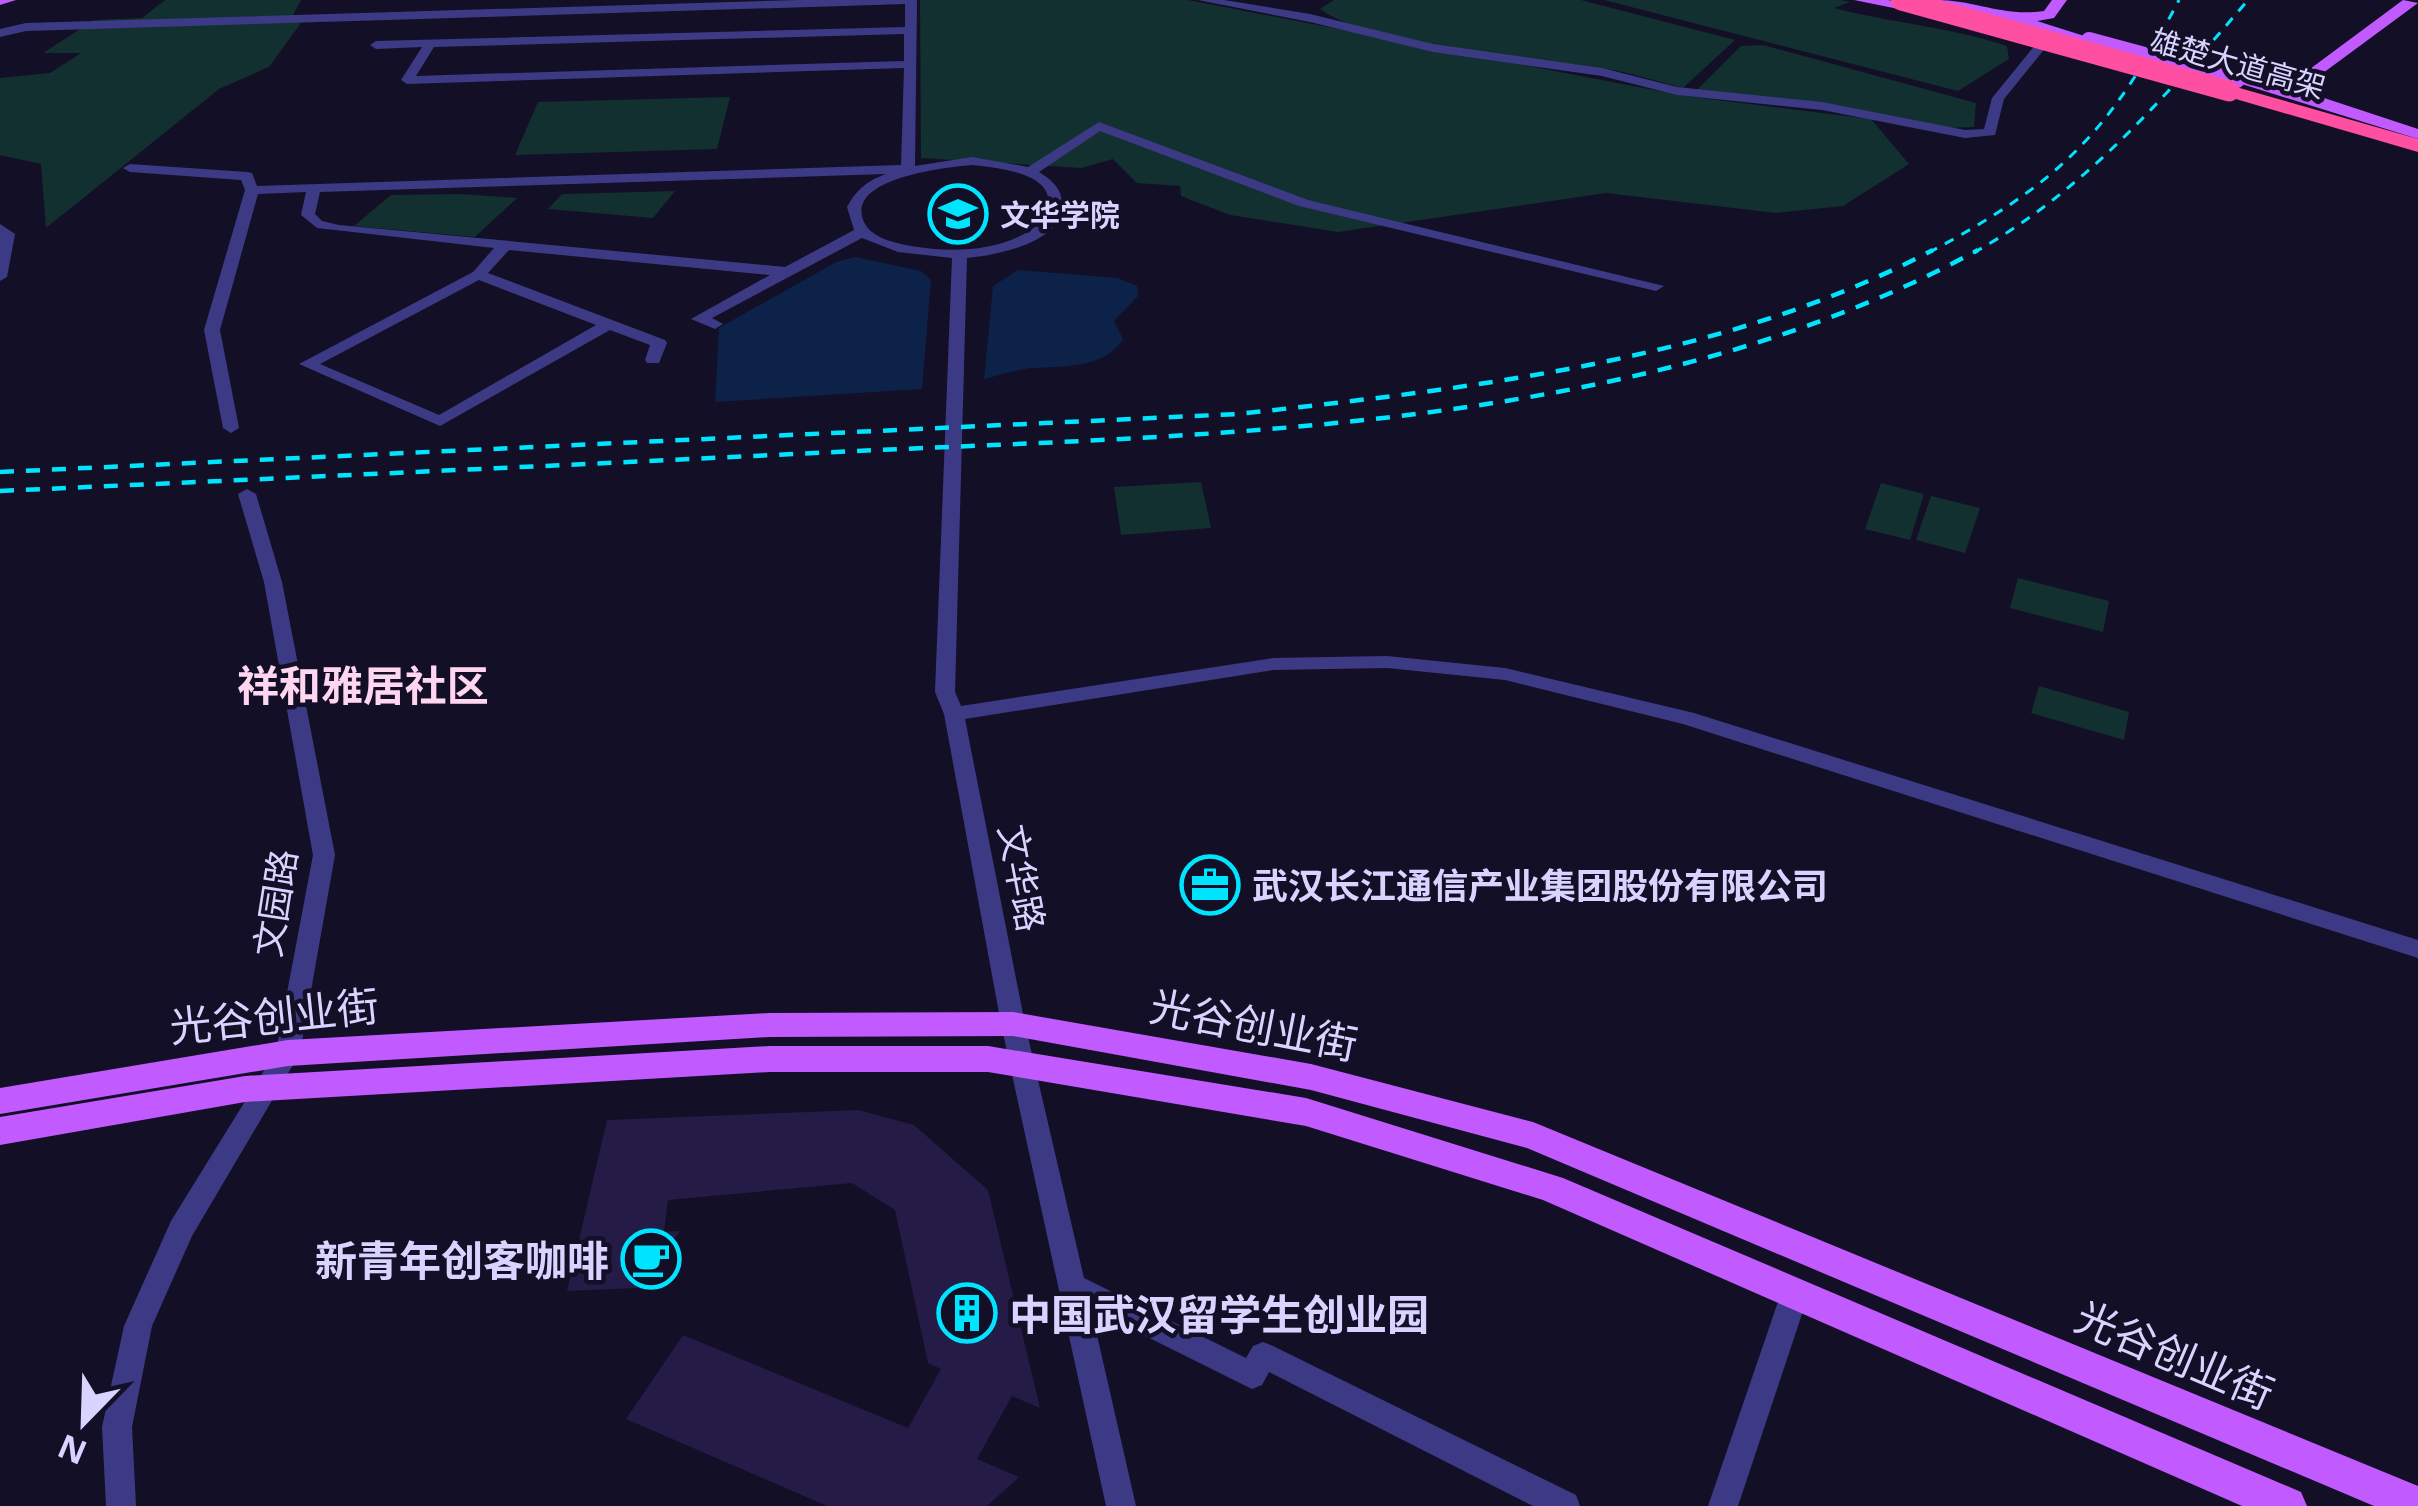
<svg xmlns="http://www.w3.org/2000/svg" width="2418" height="1506" viewBox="0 0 2418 1506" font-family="'Noto Sans','Noto Sans SC',sans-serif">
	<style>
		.green { fill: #12302f }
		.water { fill: #0c2248 }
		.building { fill: #241b47 }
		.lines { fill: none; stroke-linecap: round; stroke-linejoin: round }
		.minor { fill: #3d3a85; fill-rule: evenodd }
		.major { fill: #c25bff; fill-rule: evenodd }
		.highway { fill: #ff4fa3; fill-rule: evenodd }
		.rail-far1 { stroke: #00e5ff; stroke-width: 3; stroke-dasharray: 10 9; stroke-linecap: butt }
		.rail { stroke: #00e5ff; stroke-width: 4.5; stroke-dasharray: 14 12; stroke-linecap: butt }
		.major-bridge { stroke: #c25bff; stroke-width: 16 }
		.highway-bridge { stroke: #ff4fa3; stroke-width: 21 }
		.labels { text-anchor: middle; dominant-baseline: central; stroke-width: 9; stroke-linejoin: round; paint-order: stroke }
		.far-street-label { font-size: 30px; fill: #d9d4ff; stroke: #130f26 }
		.far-poi-label { font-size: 30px; font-weight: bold; fill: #d9d4ff; stroke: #130f26; text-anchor: start }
		.street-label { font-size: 36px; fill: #d9d4ff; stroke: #130f26 }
		.poi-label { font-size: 36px; font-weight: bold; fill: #d9d4ff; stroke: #130f26; text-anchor: start }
		.quarter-label { font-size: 42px; font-weight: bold; fill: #ffd6f0; stroke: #130f26 }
		.near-street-label { font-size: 42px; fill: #d9d4ff; stroke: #130f26 }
		.near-poi-label { font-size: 42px; font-weight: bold; fill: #d9d4ff; stroke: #130f26; text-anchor: end }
	</style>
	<rect width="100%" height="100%" fill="#130f26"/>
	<g class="green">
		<polygon points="165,0 301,0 291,19 301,23 269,67 219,89 46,228 41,164 0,155 0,78 50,73 81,53 43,53 94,20 142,18"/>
		<polygon points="920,0 1188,0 1685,96 1871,119 1909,164 1843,206 1776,213 1606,193 1338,232 1230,215 1181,196 1180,186 1137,183 1113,159 1081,168 921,158"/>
		<path d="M1334 0H1581L1735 40 1683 88C1656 81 1629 72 1601 68 1533 58 1372 47 1320 9Z"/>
		<path d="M1604 0H1841L1850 2 1834 8C1892 23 1950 27 2007 46L2009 59 1958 91Z"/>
		<polygon points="1763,45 1976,103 1974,127 1945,128 1696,91 1741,46"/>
		<polygon points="730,97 717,149 515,155 538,102"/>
		<polygon points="675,191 653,218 548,209 562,194"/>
		<polygon points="460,194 517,198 475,237 354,226 391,195"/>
		<polygon points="1201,482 1211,528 1121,535 1114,487"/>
		<polygon points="1881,483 1924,494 1910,540 1865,529"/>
		<polygon points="1931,496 1980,508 1965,553 1916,540"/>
		<polygon points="2018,578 2109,601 2103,632 2010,608"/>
		<polygon points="2039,686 2129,712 2124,740 2031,713"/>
	</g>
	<g class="water">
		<polygon points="855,257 921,271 931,280 922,389 715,402 719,328 836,262"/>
		<path d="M1018 270 1118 278 1137 286 1138 296 1114 321 1123 339C1104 369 1064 366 1033 368 1017 369 1000 375 984 379L993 286Z"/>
	</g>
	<polygon class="building" points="858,1110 914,1125 988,1190 1040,1408 1012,1396 977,1459 1019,1477 987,1506 827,1506 626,1419 683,1335 908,1428 941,1369 928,1363 895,1210 852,1183 668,1200 664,1232 680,1231 638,1288 567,1291 607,1120"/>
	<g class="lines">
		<g class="minor">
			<path d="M798 0H917L915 166 972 157 1028 167 1099 122 1308 200 1664 286 1656 291 1299 206 1100 131 1039 172C1050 179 1061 187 1062 202 1065 243 997 255 967 258L955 692 961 706 1273 658 1387 656 1505 668 1694 713 2418 940V958L1683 724 1505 680 1387 668 1273 670 965 719 1025 1024 1084 1278 1246 1358 1253 1346 1263 1342 1273 1346 1576 1495 1580 1506H1533L1269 1372 1262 1385 1252 1389 1091 1309 1136 1506H1106L1001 1024 944 714 935 692 952 258 898 252 862 238 712 318 723 324 715 329 691 319 770 275 509 250 488 273 665 340 667 343 659 363H647L645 360 650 345 610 330 440 426 299 364 473 272 494 248 317 228 301 215 306 192 258 194 220 330 239 428 231 433 223 428 204 330 245 190 241 180 130 172 123 168 130 164 247 172 252 173 257 186 901 165 904 68 407 84 401 80 422 47 376 49 370 45 376 41 905 27V4L26 31 0 37V29L26 23ZM904 34V61L416 76 434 47ZM972 165C996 168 1060 172 1047 212 1042 223 1031 231 1020 236 987 252 947 252 911 246 895 243 871 238 864 222 844 178 947 167 972 165ZM886 174C867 181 857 189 847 207L854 230 785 267 339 225 322 221 315 214 320 192ZM479 280 596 325 439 415 320 364Z"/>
			<polygon points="1198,0 1224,0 1310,14 1433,44 1602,68 1677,87 1822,102 1965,130 1984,129 1992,98 2041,38 2051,41 2004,99 1995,135 1965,138 1822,110 1677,95 1602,76 1433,52 1310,22"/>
			<polygon points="0,224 15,234 7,277 0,281"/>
			<polygon points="247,489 256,494 282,582 335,855 300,1053 192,1236 152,1326 132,1427 136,1506 106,1506 102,1427 124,1326 171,1221 276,1051 313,855 264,582 238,494"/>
			<polygon points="1795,1280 1805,1284 1809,1293 1738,1506 1708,1506 1781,1293 1785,1284"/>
		</g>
		<g class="major">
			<polygon points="0,0 16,0 0,5"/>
			<polygon points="1854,0 1888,0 1935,11 1928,15"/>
			<path d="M1936 0C1976 0 2002 17 2044 11L2052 0H2067L2054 18 2037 21 2097 40 2089 45Z"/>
			<polygon points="2403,0 2418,3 2300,90 2418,129 2418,139 2229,80 2237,75 2283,89"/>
			<polygon points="1013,1012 1311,1064 1533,1122 2418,1486 2418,1506 2374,1506 1527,1148 1311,1090 1013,1036 769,1037 288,1066 0,1114 0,1088 288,1040 769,1013"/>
			<polygon points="770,1046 988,1046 1306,1098 1563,1178 2301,1492 2307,1506 2242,1506 1543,1200 1306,1126 988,1072 770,1072 245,1102 0,1145 0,1117 245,1076"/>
		</g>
		<polygon class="highway" points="2222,87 2236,87 2418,139 2418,152 2222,95"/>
		<g class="rail-far1">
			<path d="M1928 253C2061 182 2109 133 2179 0"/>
			<path d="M1973 253C2084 192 2167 95 2248 0"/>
		</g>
		<g class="rail">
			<path d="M0 472 1238 414C1472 388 1722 361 1933 250"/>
			<path d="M0 491C285 478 571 465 856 451 1226 434 1646 431 1978 250"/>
		</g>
		<polyline class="major-bridge" points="2089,40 2237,80"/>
		<polyline class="highway-bridge" points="1901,0 2229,91"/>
	</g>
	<defs>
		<symbol id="university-ring" viewBox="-11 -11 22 22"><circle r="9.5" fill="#130f26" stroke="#00e5ff" stroke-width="1.5"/><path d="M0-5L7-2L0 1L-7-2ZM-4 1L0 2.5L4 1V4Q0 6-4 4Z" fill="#00e5ff"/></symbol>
		<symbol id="office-ring" viewBox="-11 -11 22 22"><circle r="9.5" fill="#130f26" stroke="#00e5ff" stroke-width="1.5"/><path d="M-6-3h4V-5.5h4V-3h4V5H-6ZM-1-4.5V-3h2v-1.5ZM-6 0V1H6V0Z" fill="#00e5ff"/></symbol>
		<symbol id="cafe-ring" viewBox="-11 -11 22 22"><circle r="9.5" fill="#130f26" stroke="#00e5ff" stroke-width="1.5"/><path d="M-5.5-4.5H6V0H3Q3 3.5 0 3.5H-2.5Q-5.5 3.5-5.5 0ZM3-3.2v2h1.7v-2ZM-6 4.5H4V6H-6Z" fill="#00e5ff"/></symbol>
		<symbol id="building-ring" viewBox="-11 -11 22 22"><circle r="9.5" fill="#130f26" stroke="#00e5ff" stroke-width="1.5"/><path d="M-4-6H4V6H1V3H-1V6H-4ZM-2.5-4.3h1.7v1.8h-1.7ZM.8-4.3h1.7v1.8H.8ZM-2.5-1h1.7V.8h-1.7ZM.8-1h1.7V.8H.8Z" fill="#00e5ff"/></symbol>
	</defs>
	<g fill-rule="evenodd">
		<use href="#university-ring" x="925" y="181" width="66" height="66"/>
		<use href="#office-ring" x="1177" y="852" width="66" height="66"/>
		<use href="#cafe-ring" x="618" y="1226" width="66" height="66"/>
		<use href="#building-ring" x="934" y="1280" width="66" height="66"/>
	</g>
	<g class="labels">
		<g class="far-street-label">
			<text transform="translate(2238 63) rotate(16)">雄楚大道高架</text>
		</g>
		<g class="far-poi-label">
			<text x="1000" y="214">文华学院</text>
		</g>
		<g class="street-label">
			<text transform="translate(1022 878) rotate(79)">文华路</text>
			<text transform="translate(275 903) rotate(-81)">文园路</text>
		</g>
		<g class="poi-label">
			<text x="1252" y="885">武汉长江通信产业集团股份有限公司</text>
		</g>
		<g class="quarter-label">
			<text x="363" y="684">祥和雅居社区</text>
		</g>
		<g class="near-street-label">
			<text transform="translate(274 1015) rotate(-6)">光谷创业街</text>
			<text transform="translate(1254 1024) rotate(11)">光谷创业街</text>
			<text transform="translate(2175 1354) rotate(23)">光谷创业街</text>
		</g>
		<g class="near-poi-label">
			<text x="609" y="1259">新青年创客咖啡</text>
			<text x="1009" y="1313" text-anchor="start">中国武汉留学生创业园</text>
		</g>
	</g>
	<g transform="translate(84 1422) rotate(203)" stroke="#130f26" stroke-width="9" paint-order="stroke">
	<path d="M0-9L21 45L0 30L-21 45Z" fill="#d9d4ff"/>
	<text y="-18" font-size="33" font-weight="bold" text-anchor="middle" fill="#d9d4ff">N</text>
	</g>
</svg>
